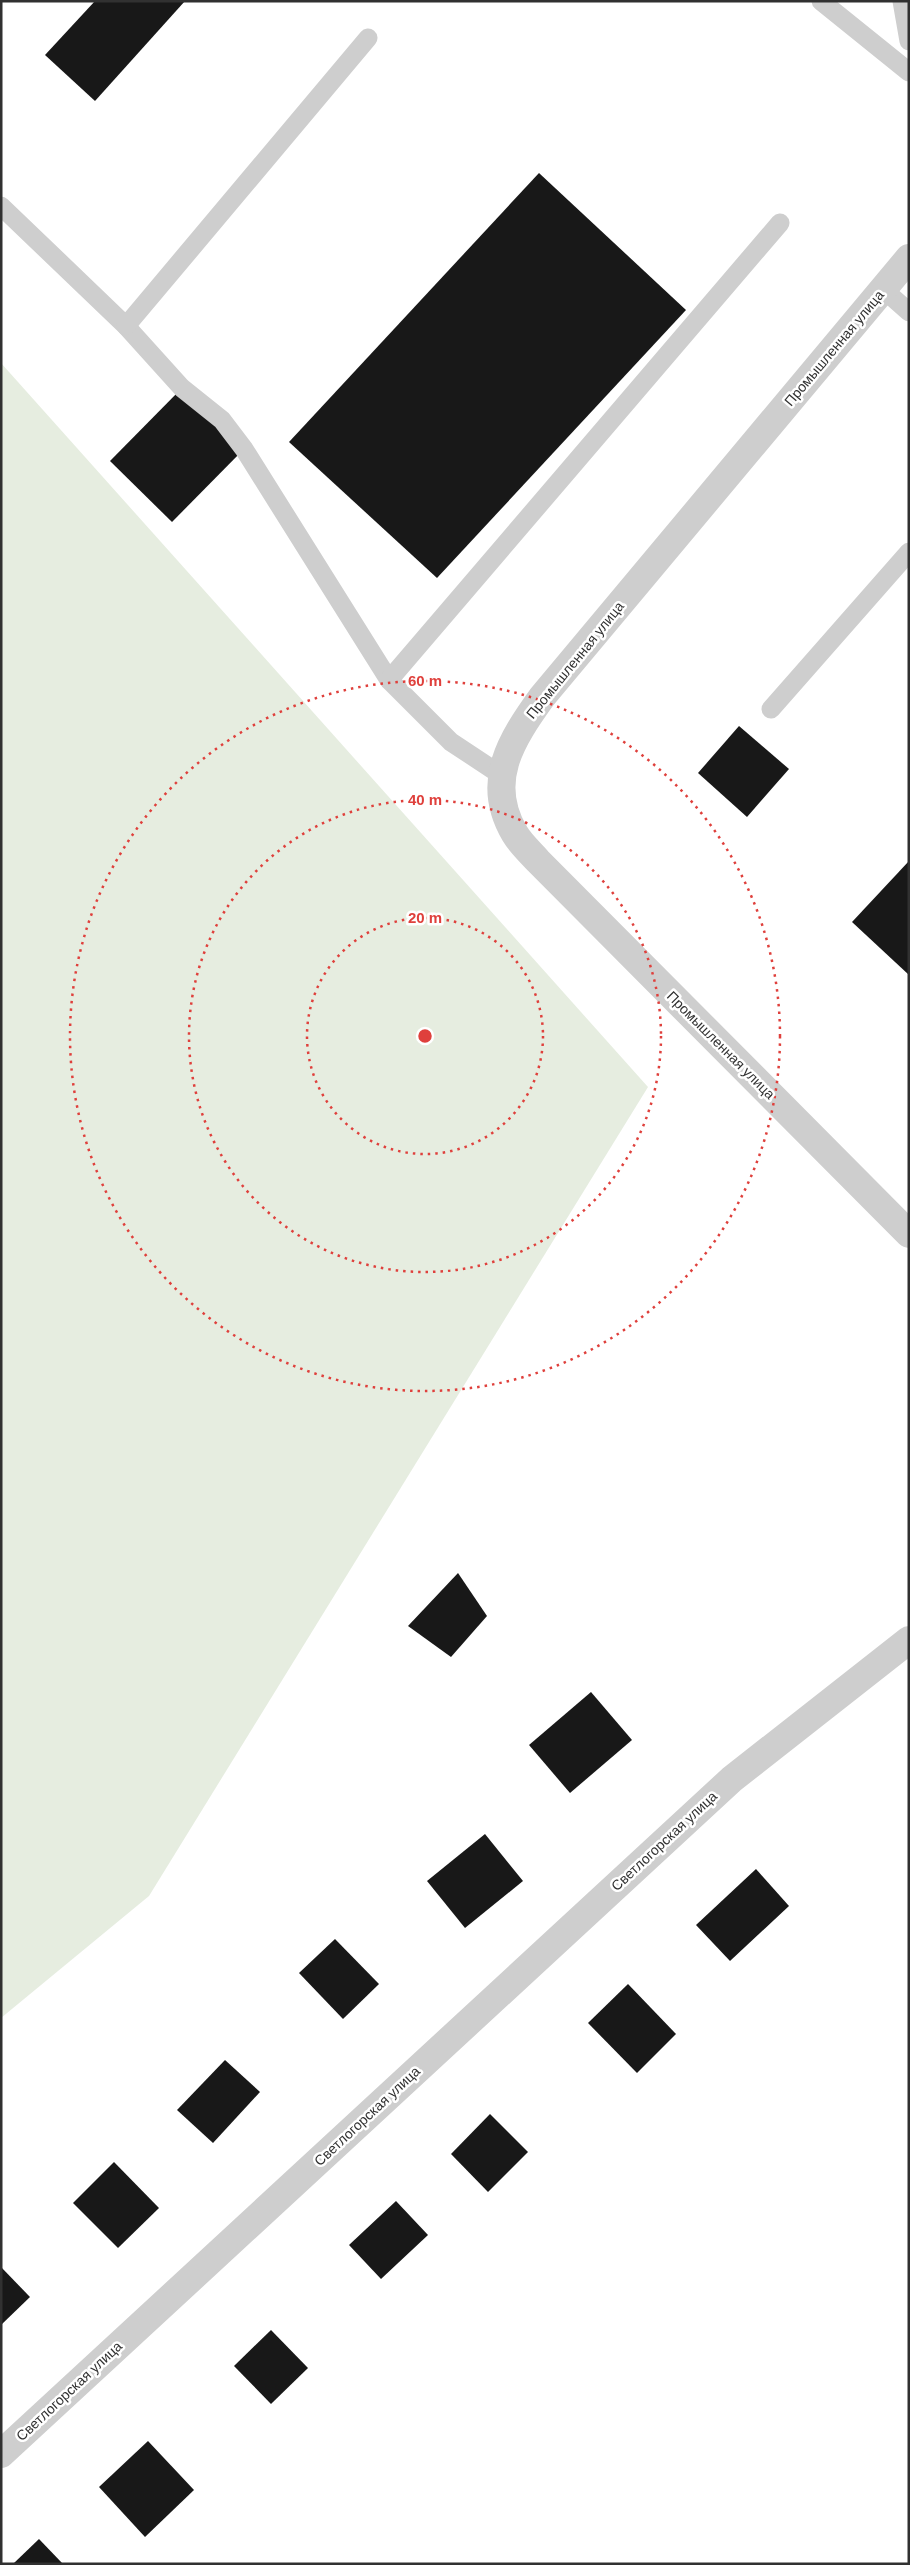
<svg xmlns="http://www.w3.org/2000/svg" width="910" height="2565" viewBox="0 0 910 2565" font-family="Arial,sans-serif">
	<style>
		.green { fill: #e6ede0 }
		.building { fill: #181818 }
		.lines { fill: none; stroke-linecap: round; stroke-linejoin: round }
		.lane { stroke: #cecece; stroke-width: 19 }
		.street { stroke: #cecece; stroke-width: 28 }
		.ring { fill: none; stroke: #df403c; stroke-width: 2.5; stroke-dasharray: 2.5 5 }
		.labels { text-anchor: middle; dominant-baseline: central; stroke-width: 5; stroke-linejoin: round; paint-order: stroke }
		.street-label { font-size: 14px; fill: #313131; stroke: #fff }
		.centre { fill: #df403c; stroke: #fff; stroke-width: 2.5 }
		.ring-label { font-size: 15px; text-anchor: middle; font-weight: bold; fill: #df403c; stroke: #fff; stroke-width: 5; stroke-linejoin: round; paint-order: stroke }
	</style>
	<rect width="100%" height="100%" fill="#fff"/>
	<polygon class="green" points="1,363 648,1087 149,1896 1,2018"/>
	<g class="building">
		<polygon points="95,1 185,1 95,101 45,55"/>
		<polygon points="539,173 686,310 437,578 289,442"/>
		<polygon points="182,388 244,449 172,522 110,461"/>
		<polygon points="739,726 789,769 747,817 698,773"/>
		<polygon points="909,861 909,975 852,922"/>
		<polygon points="458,1573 487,1616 451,1657 408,1626"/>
		<polygon points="591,1692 632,1740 570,1793 529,1745"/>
		<polygon points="485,1834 523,1881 465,1928 427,1881"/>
		<polygon points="756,1869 789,1906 730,1961 696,1925"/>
		<polygon points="335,1939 379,1984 343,2019 299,1973"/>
		<polygon points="628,1984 676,2034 637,2073 588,2023"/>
		<polygon points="225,2060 260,2092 213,2143 177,2110"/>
		<polygon points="490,2114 528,2152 488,2192 451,2154"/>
		<polygon points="114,2162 159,2208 118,2248 73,2203"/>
		<polygon points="396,2201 428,2235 381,2279 349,2245"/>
		<polygon points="1,2267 30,2297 1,2325"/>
		<polygon points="271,2330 308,2368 271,2404 234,2366"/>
		<polygon points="148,2441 194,2490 145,2537 99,2487"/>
		<polygon points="39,2539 63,2564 13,2564"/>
	</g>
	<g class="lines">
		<g class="lane">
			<polyline points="821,1 909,72"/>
			<polyline points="902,1 909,41"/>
			<polyline points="1,206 126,326 182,388 222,420 244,449 389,680 451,742 501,775"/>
			<polyline points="883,289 909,312"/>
			<polyline points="126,326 368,38"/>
			<polyline points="389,680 780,223"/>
			<polyline points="771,709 909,552"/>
		</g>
		<g class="street">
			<path d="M909 258 542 697C511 740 484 782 515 834 521 844 530 852 538 861L909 1234"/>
			<polyline points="1,2454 732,1779 909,1640"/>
		</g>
	</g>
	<g class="ring">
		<circle cx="425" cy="1036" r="118"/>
		<circle cx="425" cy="1036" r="236"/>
		<circle cx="425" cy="1036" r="355"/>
	</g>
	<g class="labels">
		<g class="street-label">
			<text transform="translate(834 348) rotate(-50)">Промышленная улица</text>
			<text transform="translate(575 660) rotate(-51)">Промышленная улица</text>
			<text transform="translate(721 1045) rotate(45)">Промышленная улица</text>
			<text transform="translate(664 1841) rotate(-43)">Светлогорская улица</text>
			<text transform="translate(367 2116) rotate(-43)">Светлогорская улица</text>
			<text transform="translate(69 2391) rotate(-43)">Светлогорская улица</text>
		</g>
	</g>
	<circle cx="425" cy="1036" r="8" class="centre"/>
	<g class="ring-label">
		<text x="425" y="686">60 m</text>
		<text x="425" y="805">40 m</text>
		<text x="425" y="923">20 m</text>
	</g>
	<rect width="910" height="2565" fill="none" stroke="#313131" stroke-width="5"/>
</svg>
